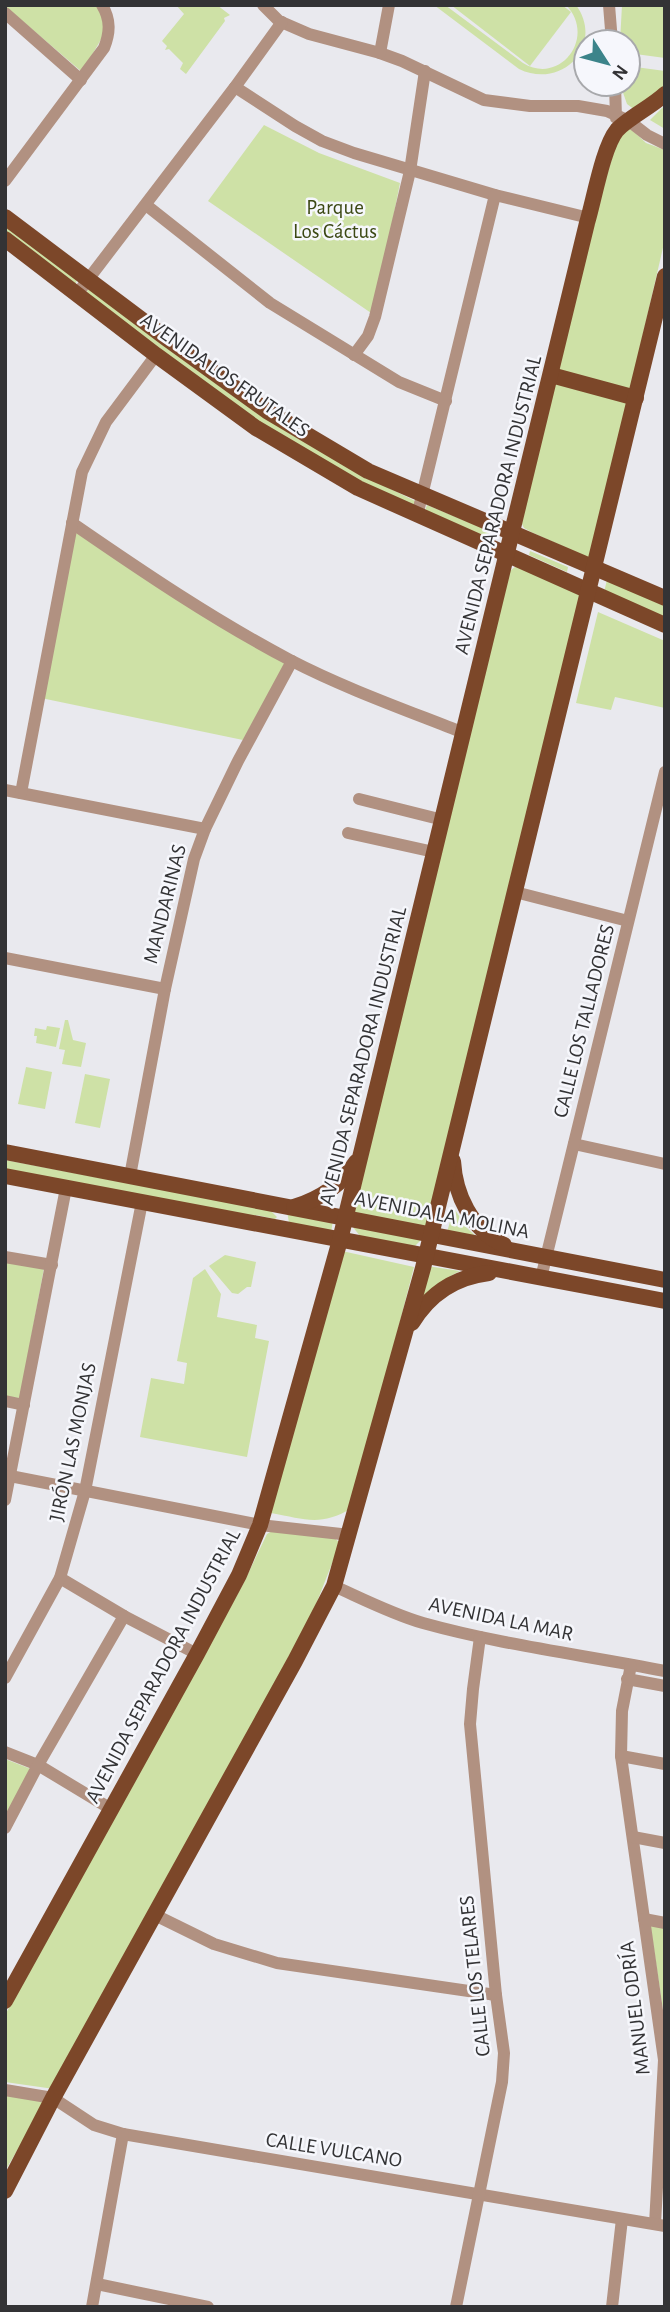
<svg xmlns="http://www.w3.org/2000/svg" width="670" height="2312" viewBox="0 0 670 2312" font-family="'Alegreya Sans',sans-serif">
	<style>
		.green { fill: #cee1a6 }
		.lines { fill: none; stroke-linecap: round; stroke-linejoin: round }
		.minor { stroke: #b19181; stroke-width: 12 }
		.major { stroke: #7c4729; stroke-width: 16 }
		.labels { text-anchor: middle; dominant-baseline: central; stroke-width: 5; stroke-linejoin: round; paint-order: stroke }
		.park-label { font-size: 21px; fill: #3b4813; stroke: #f6f7fc }
		.street-label { font-size: 21px; fill: #333335; stroke: #f6f7fc }
	</style>
	<rect width="100%" height="100%" fill="#e9e9ee"/>
	<g class="green">
		<polygon points="96,5 106,18 103,36 82,72 5,6"/>
		<polygon points="176,5 217,5 230,15 224,18 225,21 186,74 180,69 183,63 169,49 165,50 167,46 162,41 184,14"/>
		<path d="M434 5H445L523 63C560 86 597 37 566 5H576C605 45 562 90 519 69Z"/>
		<polygon points="451,5 562,5 571,12 530,66"/>
		<polygon points="622,5 665,5 665,58 628,53 628,42 620,42"/>
		<polygon points="628,66 665,71 665,88 635,110 627,104 620,84 628,84"/>
		<polygon points="665,105 665,129 650,120"/>
		<polygon points="264,125 319,153 400,183 374,315 208,201"/>
		<polygon points="630,128 646,143 665,150 665,239 591,559 531,532 524,528 521,522 600,198 619,135"/>
		<polygon points="5,225 77,278 76,284 73,286 5,233"/>
		<polygon points="92,289 365,476 415,501 415,506 360,483 257,421 88,296 87,290"/>
		<polygon points="427,505 490,531 487,541 424,513"/>
		<polygon points="74,528 287,660 243,740 41,698"/>
		<polygon points="530,551 568,567 567,572 529,555"/>
		<polygon points="516,566 580,594 426,1227 350,1214 510,571"/>
		<polygon points="607,580 665,605 664,617 604,592"/>
		<polygon points="598,612 665,641 665,708 615,697 611,710 576,703"/>
		<polygon points="65,1020 68,1020 73,1040 86,1043 81,1067 62,1064 65,1050 59,1049"/>
		<polygon points="47,1026 60,1028 56,1047 36,1043 37,1036 34,1036 35,1028 46,1030"/>
		<polygon points="26,1067 52,1072 45,1109 18,1104"/>
		<polygon points="85,1074 110,1079 100,1128 75,1123"/>
		<polygon points="5,1160 270,1210 277,1217 275,1219 256,1215 254,1217 5,1169"/>
		<polygon points="454,1208 466,1227 480,1240 447,1232"/>
		<polygon points="287,1211 333,1221 331,1232 289,1223"/>
		<polygon points="352,1226 421,1240 415,1246 360,1236"/>
		<path d="M342 1251 414 1267 352 1508C320 1527 305 1519 271 1513Z"/>
		<polygon points="225,1255 256,1262 251,1287 247,1287 238,1294 232,1293 209,1266"/>
		<polygon points="5,1261 44,1268 20,1398 5,1397"/>
		<path d="M427 1266 460 1271C439 1281 427 1294 414 1313Z"/>
		<polygon points="205,1269 221,1294 217,1317 257,1325 255,1338 269,1341 247,1457 140,1437 151,1378 184,1384 187,1363 177,1361 193,1278"/>
		<polygon points="277,1528 331,1535 340,1543 313,1612 54,2089 5,2082 5,2015 243,1584 267,1534"/>
		<polygon points="5,1759 31,1769 5,1822"/>
		<polygon points="650,1923 665,1926 665,2023"/>
		<polygon points="5,2094 47,2100 5,2171"/>
	</g>
	<g class="lines">
		<g class="minor">
			<polyline points="263,5 279,21 309,34 380,53 402,61 484,100 530,106 578,106 607,111 629,121 647,135 665,144"/>
			<polyline points="609,5 612,42"/>
			<polyline points="5,13 81,80"/>
			<polyline points="380,53 389,5"/>
			<polyline points="615,84 616,118"/>
			<polyline points="235,87 295,126 322,141 354,153 495,195 589,218"/>
			<path d="M5 181 104 48C110 33 111 20 102 5"/>
			<polyline points="146,205 270,303 399,382 446,401"/>
			<polyline points="77,294 235,87 282,22"/>
			<polyline points="354,355 368,336 375,317 410,171 425,71"/>
			<polyline points="417,516 495,195"/>
			<path d="M72 523C143 572 214 620 290 660 346 689 406 710 464 733"/>
			<polyline points="5,790 205,829"/>
			<polyline points="21,793 82,472 106,422 156,355"/>
			<polyline points="359,799 443,820"/>
			<polyline points="348,833 434,852"/>
			<polyline points="515,892 628,921"/>
			<polyline points="5,958 165,989"/>
			<polyline points="574,1144 665,1164"/>
			<polyline points="130,1176 165,989 194,859 205,829 238,761 292,661"/>
			<polyline points="5,1257 52,1265"/>
			<polyline points="541,1278 665,772"/>
			<polyline points="5,1401 24,1405"/>
			<polyline points="5,1475 260,1525 350,1535"/>
			<polyline points="5,1500 66,1188"/>
			<polyline points="60,1578 124,1616 197,1654"/>
			<path d="M334 1586C363 1599 392 1614 423 1623 502 1645 584 1655 665 1671"/>
			<polyline points="631,1665 622,1711 621,1756 664,2060 655,2224"/>
			<polyline points="5,1678 60,1578 85,1491 142,1202"/>
			<polyline points="627,1679 665,1686"/>
			<polyline points="5,1752 38,1765 111,1809"/>
			<polyline points="621,1756 665,1764"/>
			<polyline points="5,1828 38,1765 124,1616"/>
			<polyline points="633,1837 665,1843"/>
			<polyline points="155,1915 214,1944 277,1963 496,1995"/>
			<polyline points="644,1919 665,1923"/>
			<polyline points="5,2090 53,2098 94,2125 123,2134 665,2226"/>
			<polyline points="97,2284 208,2307"/>
			<polyline points="92,2307 123,2134"/>
			<polyline points="456,2307 502,2082 504,2053 496,1995 470,1724 473,1689 480,1637"/>
			<polyline points="612,2307 622,2219"/>
		</g>
		<g class="major">
			<polyline points="5,217 166,338 267,411 368,471 665,598"/>
			<polyline points="5,239 156,355 256,428 358,488 665,625"/>
			<polyline points="551,375 636,398"/>
			<polyline points="5,1152 665,1280"/>
			<path d="M453 1161C455 1195 471 1229 504 1245"/>
			<polyline points="5,1176 665,1301"/>
			<path d="M294 1207C320 1199 341 1186 356 1162"/>
			<path d="M412 1323C430 1293 455 1277 489 1273"/>
			<path d="M5 2001 197 1654 239 1575 260 1525 340 1240 587 223C594 200 603 147 617 130 628 118 651 107 665 94"/>
			<polyline points="5,2191 53,2098 295,1661 334,1586 423,1268 665,276"/>
		</g>
	</g>
	<g class="labels">
		<g class="park-label">
			<text x="335" y="207">Parque<tspan x="335" dy="24">Los Cáctus</tspan></text>
		</g>
		<g class="street-label">
			<text transform="translate(225 375) rotate(35)">AVENIDA LOS FRUTALES</text>
			<text transform="translate(498 505) rotate(-76)">AVENIDA SEPARADORA INDUSTRIAL</text>
			<text transform="translate(165 904) rotate(-76)">MANDARINAS</text>
			<text transform="translate(584 1021) rotate(-76)">CALLE LOS TALLADORES</text>
			<text transform="translate(363 1056) rotate(-76)">AVENIDA SEPARADORA INDUSTRIAL</text>
			<text transform="translate(442 1215) rotate(11)">AVENIDA LA MOLINA</text>
			<text transform="translate(73 1442) rotate(-78)">JIRÓN LAS MONJAS</text>
			<text transform="translate(501 1619) rotate(12)">AVENIDA LA MAR</text>
			<text transform="translate(163 1666) rotate(-62)">AVENIDA SEPARADORA INDUSTRIAL</text>
			<text transform="translate(475 1976) rotate(-96)">CALLE LOS TELARES</text>
			<text transform="translate(635 2008) rotate(-97)">MANUEL ODRÍA</text>
			<text transform="translate(334 2150) rotate(9)">CALLE VULCANO</text>
		</g>
	</g>
	<rect width="670" height="2312" fill="none" stroke="#333335" stroke-width="14"/>
	<g transform="translate(607 63) rotate(126)"><circle r="33" fill="#f6f7fc" stroke="#a8a9ac" stroke-width="2"/>
	<path d="M0-5L12 26L0 18L-12 26Z" fill="#3c848a"/>
	<text y="-10" font-size="19" font-weight="bold" text-anchor="middle" fill="#333335">N</text>
	</g>
</svg>
